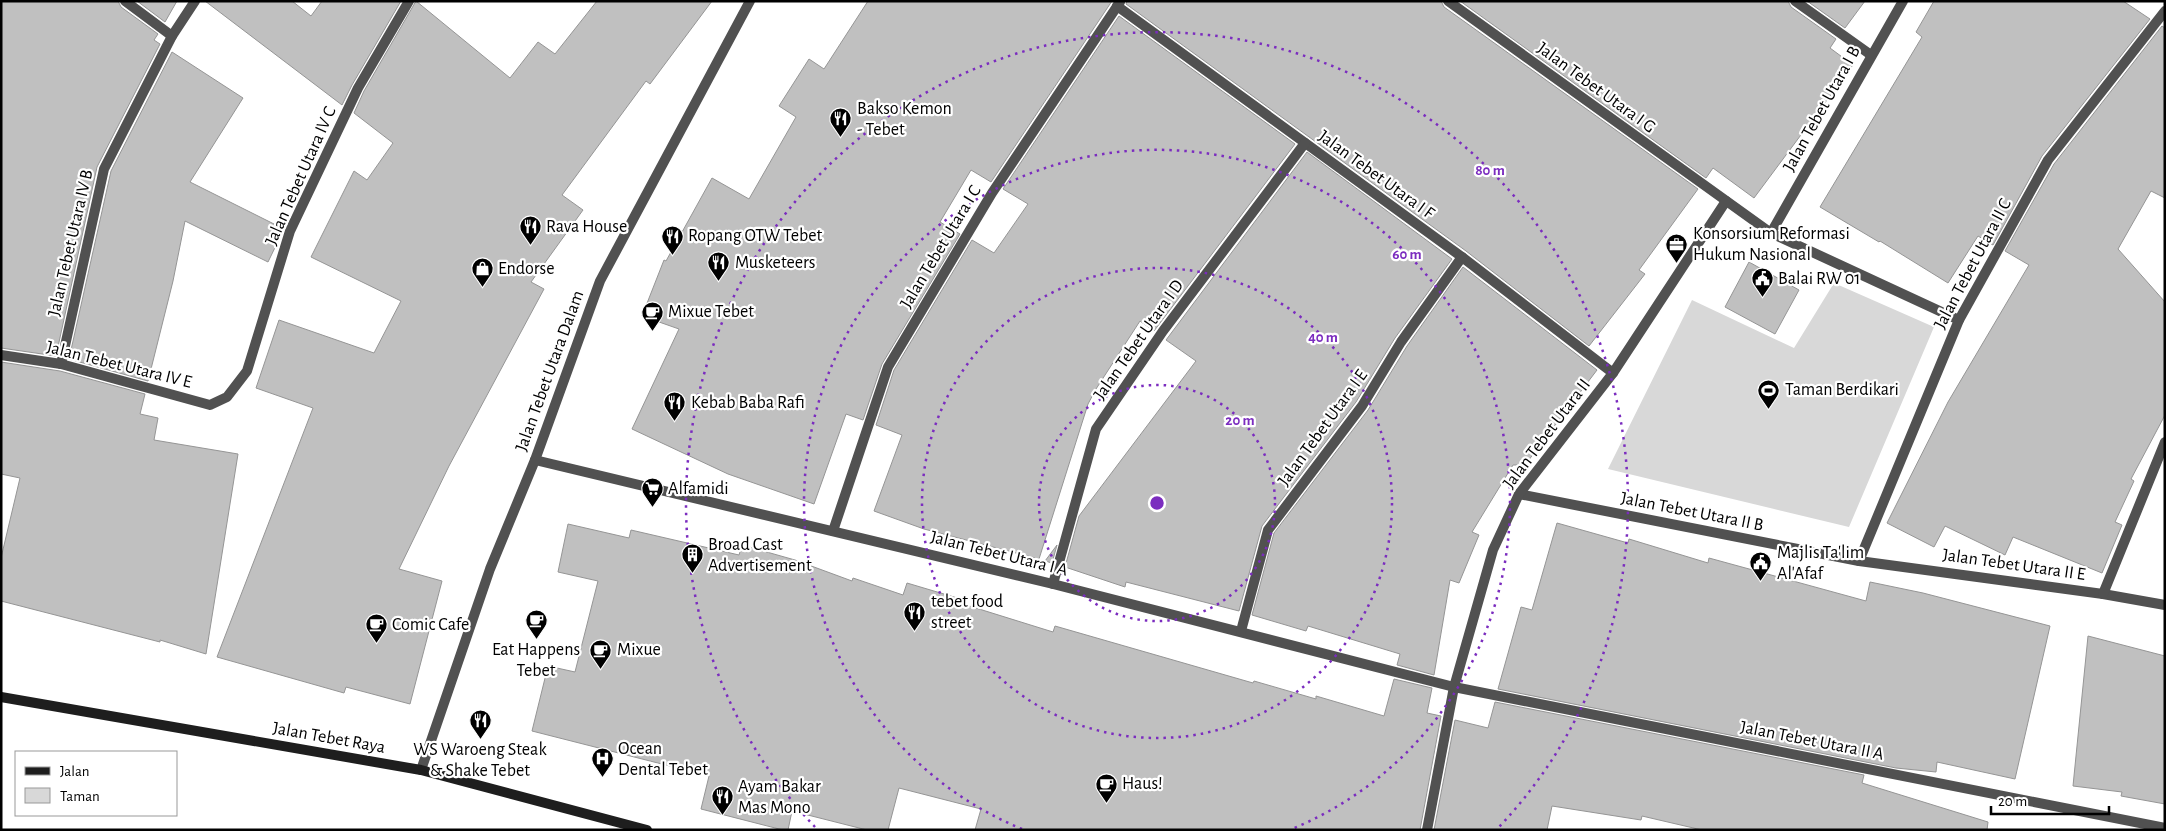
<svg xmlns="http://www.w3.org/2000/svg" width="2166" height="831" viewBox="0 0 2166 831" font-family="'Alegreya Sans',sans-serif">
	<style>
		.green { fill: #d8d8d8 }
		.building { fill: #c0c0c0; stroke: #959595 }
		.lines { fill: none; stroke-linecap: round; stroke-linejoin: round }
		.minor { stroke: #515151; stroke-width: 10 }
		.tertiary { stroke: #515151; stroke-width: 10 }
		.secondary { stroke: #1e1e1e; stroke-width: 10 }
		.ring { fill: none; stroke: #7b2cbf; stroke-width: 2.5; stroke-dasharray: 2.5 5 }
		.labels { text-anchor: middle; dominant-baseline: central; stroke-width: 4.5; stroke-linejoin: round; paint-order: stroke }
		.street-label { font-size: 18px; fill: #000; stroke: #fff }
		.poi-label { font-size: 18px; fill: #000; stroke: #fff; text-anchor: start }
		.centre { fill: #7b2cbf; stroke: #fff; stroke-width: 2.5 }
		.ring-label { font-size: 15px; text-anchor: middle; font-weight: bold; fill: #7b2cbf; stroke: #fff; stroke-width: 4.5; stroke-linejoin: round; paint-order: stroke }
	</style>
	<rect width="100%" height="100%" fill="#fff"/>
	<polygon class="green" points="1834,283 1934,327 1849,527 1608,469 1692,300 1794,348"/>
	<g class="building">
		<polygon points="1,1 118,1 121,7 158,34 154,40 160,44 97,167 56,356 1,348"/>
		<polygon points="137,1 177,1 165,22"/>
		<polygon points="205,1 292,1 311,16 322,1 401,1 352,85 342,105"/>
		<polygon points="416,1 510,78 538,42 555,54 597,1 712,1 650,84 646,81 562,195 583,210 531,282 544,289 449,466 399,569 442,581 410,704 346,687 344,693 217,657 313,408 256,388 279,320 374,353 401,301 311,257 354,171 367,180 393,143 354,113 364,91"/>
		<polygon points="868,1 1112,1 991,182 971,170 940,222 960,234 882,364 863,420 846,414 814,504 728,474 632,429 679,329 642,316 664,260 666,261 712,178 749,199 796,117 779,106 809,59 824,69"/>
		<polygon points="1127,1 1441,1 1444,7 1698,189 1639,270 1645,274 1589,346 1466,251 1126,4"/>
		<polygon points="1460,1 1788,1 1791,7 1836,39 1830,48 1853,65 1754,198 1713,168 1706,178"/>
		<polygon points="1807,1 1865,1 1845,28"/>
		<polygon points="1934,1 2123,1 2150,19 2042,156 1993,245 1978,236 1948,283 1880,241 1879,242 1820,207 1922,37 1916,32"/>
		<polygon points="1119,16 1295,144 1154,331 1140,321 1096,389 1088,404 1039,559 924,529 874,511 902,435 876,425 894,370 972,240 994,253 1028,204 1003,189"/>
		<polygon points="2162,26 2165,28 2165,198 2151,191 2118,249 2165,302 2165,415 2131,479 2134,481 2115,522 2122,525 2102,573 2013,537 2005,555 1945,526 1934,547 1887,523 1948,402 2029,265 2005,251 2054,164"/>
		<polygon points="172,52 243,98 190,182 284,229 268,262 185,221 173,281 148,381 69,359 111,171"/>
		<polygon points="1307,152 1452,259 1395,338 1356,402 1262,526 1239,611 1126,582 1125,587 1065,567 1079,516 1196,361 1166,340"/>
		<polygon points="1749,262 1799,290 1775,334 1725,307"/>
		<polygon points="1463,267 1597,370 1525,465 1513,465 1472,532 1479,535 1459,583 1450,580 1434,675 1397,665 1400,654 1308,626 1306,631 1252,615 1274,533 1368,410 1407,346"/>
		<polygon points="1,362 60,371 145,394 140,414 158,418 154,440 238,454 206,654 160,640 160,642 1,601 1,558 20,478 1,474"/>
		<polygon points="1557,523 1628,543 1629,539 1708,563 1709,558 1866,601 1870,582 1923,593 2050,626 2015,779 1937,762 1936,772 1896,768 1498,689 1521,607 1532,610"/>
		<polygon points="568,524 629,538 631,530 739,555 742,545 795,560 852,581 853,578 903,595 907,583 964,600 963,604 1053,632 1055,626 1253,683 1254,681 1316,699 1316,696 1384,716 1394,679 1432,688 1427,713 1441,716 1420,830 975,830 981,809 899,788 888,830 867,830 792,811 788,830 783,830 701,809 709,776 532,731 548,666 575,672 598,581 558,572"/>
		<polygon points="1057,545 1052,563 1045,561"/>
		<polygon points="2088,636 2165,656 2165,804 2121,796 2122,792 2073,786"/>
		<polygon points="1495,702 1864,775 1862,783 1988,822 1987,830 1702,830 1642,816 1641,820 1552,806 1547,830 1434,830 1455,720 1488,728"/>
	</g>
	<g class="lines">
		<g class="minor">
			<polyline points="125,1 172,36"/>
			<polyline points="1448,1 1771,233 1959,320"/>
			<polyline points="1795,1 1871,55"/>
			<polyline points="1117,6 1462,257 1613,373"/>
			<polyline points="1771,233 1903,1"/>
			<polyline points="1,355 61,364 210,405 227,397 247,371 290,231 358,88 409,1"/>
			<polyline points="61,364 104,169 172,36 195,1"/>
			<polyline points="535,460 1053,584 1454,687 2165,828"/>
			<polyline points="1519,494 1859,561 2103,594 2165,605"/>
			<polyline points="833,531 888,367 992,193 1120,2"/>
			<polyline points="1859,561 1959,320 2048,160 2165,11"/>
			<polyline points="1053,584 1096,429 1163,331 1305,143"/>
			<polyline points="2103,594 2165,442"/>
			<polyline points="1241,631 1268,530 1362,406 1401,342 1462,257"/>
			<polyline points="1427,830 1454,687 1493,550 1519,494 1613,373 1726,201"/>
		</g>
		<polyline class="tertiary" points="421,770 490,569 535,460 600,281 750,1"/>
		<polyline class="secondary" points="1,697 421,770 647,830"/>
	</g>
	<g class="ring">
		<circle cx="1157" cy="503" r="118"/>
		<circle cx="1157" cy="503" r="235"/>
		<path d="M1022 829A353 353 0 1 1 1292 829"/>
		<path d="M815 827A471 471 0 1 1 1499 827"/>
	</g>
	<defs>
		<symbol id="restaurant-pin" viewBox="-11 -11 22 30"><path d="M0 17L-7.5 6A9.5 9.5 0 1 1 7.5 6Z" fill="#000" stroke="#fff"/><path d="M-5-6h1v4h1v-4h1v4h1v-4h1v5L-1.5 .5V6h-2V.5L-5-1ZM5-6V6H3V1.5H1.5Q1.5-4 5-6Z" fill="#fff"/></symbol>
		<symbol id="office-pin" viewBox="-11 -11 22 30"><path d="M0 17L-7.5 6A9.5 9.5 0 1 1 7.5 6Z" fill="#000" stroke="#fff"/><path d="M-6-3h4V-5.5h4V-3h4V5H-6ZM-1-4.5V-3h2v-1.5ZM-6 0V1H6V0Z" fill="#fff"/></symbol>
		<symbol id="shop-pin" viewBox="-11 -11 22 30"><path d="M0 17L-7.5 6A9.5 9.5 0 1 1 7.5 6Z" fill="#000" stroke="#fff"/><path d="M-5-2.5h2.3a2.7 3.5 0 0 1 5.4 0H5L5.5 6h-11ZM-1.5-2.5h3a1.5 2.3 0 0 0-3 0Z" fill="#fff"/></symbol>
		<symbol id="civic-pin" viewBox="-11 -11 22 30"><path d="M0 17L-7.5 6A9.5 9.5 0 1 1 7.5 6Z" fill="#000" stroke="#fff"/><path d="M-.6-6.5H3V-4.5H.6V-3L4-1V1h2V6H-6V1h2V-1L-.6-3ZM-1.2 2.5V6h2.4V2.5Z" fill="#fff"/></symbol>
		<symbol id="cafe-pin" viewBox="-11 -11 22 30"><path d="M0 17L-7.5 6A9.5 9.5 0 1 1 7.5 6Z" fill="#000" stroke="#fff"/><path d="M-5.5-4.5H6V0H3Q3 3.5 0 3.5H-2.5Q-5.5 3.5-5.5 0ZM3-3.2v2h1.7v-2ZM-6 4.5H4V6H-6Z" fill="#fff"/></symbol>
		<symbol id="stadium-pin" viewBox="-11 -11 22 30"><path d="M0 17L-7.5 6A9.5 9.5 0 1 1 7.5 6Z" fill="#000" stroke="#fff"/><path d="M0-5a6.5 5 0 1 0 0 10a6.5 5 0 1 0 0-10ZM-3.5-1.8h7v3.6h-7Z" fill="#fff"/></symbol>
		<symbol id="supermarket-pin" viewBox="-11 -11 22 30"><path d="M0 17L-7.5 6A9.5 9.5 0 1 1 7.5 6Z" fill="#000" stroke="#fff"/><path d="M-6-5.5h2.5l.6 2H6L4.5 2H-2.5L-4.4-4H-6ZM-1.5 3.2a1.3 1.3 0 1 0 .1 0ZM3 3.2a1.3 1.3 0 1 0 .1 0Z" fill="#fff"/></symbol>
		<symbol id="building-pin" viewBox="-11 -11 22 30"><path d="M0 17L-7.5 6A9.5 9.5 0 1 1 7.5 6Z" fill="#000" stroke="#fff"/><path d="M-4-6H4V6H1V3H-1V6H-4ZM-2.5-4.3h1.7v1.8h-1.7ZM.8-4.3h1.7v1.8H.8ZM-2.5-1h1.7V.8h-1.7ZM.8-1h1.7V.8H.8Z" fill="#fff"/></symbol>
		<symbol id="hospital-pin" viewBox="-11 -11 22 30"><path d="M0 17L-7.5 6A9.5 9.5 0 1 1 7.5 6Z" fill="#000" stroke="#fff"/><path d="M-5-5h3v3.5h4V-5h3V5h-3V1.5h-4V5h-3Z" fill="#fff"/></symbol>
	</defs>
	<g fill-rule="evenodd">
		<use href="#restaurant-pin" x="828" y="106" width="25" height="34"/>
		<use href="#restaurant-pin" x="518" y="214" width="25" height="34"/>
		<use href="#restaurant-pin" x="660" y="224" width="25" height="34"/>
		<use href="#office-pin" x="1664" y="232" width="25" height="34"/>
		<use href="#restaurant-pin" x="706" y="250" width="25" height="34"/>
		<use href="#shop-pin" x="470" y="256" width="25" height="34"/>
		<use href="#civic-pin" x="1750" y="266" width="25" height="34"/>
		<use href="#cafe-pin" x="640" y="300" width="25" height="34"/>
		<use href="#stadium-pin" x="1756" y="378" width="25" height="34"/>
		<use href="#restaurant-pin" x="662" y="390" width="25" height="34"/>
		<use href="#supermarket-pin" x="640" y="476" width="25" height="34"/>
		<use href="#building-pin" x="680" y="542" width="25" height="34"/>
		<use href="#civic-pin" x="1748" y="550" width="25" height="34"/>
		<use href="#restaurant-pin" x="902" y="600" width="25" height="34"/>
		<use href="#cafe-pin" x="524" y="608" width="25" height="34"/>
		<use href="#cafe-pin" x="364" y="612" width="25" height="34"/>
		<use href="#cafe-pin" x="588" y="638" width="25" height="34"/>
		<use href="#restaurant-pin" x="468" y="708" width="25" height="34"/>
		<use href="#hospital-pin" x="590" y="746" width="25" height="34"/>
		<use href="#cafe-pin" x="1094" y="772" width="25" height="34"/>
		<use href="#restaurant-pin" x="710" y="784" width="25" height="34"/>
	</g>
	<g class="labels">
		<g class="street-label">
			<text transform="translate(1596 88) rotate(36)">Jalan Tebet Utara I G</text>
			<text transform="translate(1822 109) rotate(-61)">Jalan Tebet Utara I B</text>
			<text transform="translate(1376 175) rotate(36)">Jalan Tebet Utara I F</text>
			<text transform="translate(301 176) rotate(-66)">Jalan Tebet Utara IV C</text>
			<text transform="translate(71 243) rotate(-77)">Jalan Tebet Utara IV B</text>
			<text transform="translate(941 247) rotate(-59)">Jalan Tebet Utara I C</text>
			<text transform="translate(1973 264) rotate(-62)">Jalan Tebet Utara II C</text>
			<text transform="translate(1139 340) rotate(-55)">Jalan Tebet Utara I D</text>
			<text transform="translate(119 365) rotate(14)">Jalan Tebet Utara IV E</text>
			<text transform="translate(550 371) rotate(-70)">Jalan Tebet Utara Dalam</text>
			<text transform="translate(1323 428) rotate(-54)">Jalan Tebet Utara I E</text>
			<text transform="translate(1547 434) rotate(-53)">Jalan Tebet Utara II</text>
			<text transform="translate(1692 512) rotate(11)">Jalan Tebet Utara II B</text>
			<text transform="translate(999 554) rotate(14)">Jalan Tebet Utara I A</text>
			<text transform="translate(2014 565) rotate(8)">Jalan Tebet Utara II E</text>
			<text transform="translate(329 738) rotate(10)">Jalan Tebet Raya</text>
			<text transform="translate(1812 741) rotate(11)">Jalan Tebet Utara II A</text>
		</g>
		<g class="poi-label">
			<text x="857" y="109">Bakso Kemon<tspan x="857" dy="21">- Tebet</tspan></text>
			<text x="546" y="227">Rava House</text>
			<text x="1693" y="234">Konsorsium Reformasi<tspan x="1693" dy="21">Hukum Nasional</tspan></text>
			<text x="688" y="236">Ropang OTW Tebet</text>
			<text x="735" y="263">Musketeers</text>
			<text x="498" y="269">Endorse</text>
			<text x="1778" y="279">Balai RW 01</text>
			<text x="668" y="312">Mixue Tebet</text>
			<text x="1785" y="390">Taman Berdikari</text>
			<text x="691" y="403">Kebab Baba Rafi</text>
			<text x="668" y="489">Alfamidi</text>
			<text x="708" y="545">Broad Cast<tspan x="708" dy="21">Advertisement</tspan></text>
			<text x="1777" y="553">Majlis Ta'lim<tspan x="1777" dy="21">Al'Afaf</tspan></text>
			<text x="931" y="602">tebet food<tspan x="931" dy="21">street</tspan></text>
			<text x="392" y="625">Comic Cafe</text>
			<text x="536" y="650" text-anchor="middle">Eat Happens<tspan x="536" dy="21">Tebet</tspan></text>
			<text x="617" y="650">Mixue</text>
			<text x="618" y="749">Ocean<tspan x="618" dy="21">Dental Tebet</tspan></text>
			<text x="480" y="750" text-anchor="middle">WS Waroeng Steak<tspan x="480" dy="21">&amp; Shake Tebet</tspan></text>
			<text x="1122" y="784">Haus!</text>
			<text x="738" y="787">Ayam Bakar<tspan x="738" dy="21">Mas Mono</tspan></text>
		</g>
	</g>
	<circle cx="1157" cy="503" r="8" class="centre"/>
	<g class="ring-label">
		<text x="1490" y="175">80 m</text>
		<text x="1407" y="259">60 m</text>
		<text x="1323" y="342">40 m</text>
		<text x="1240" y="425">20 m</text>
	</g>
	<rect width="2166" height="831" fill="none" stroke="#000000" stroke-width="5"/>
	<rect x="15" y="751" width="162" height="65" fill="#ffffff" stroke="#999999"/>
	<rect x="25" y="767" width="25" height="8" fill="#1e1e1e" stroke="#999999"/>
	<text x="60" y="776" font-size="15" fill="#000000">Jalan</text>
	<rect x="25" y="788" width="25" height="15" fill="#d8d8d8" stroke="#999999"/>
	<text x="60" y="801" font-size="15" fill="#000000">Taman</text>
	<path d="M1991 806v8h118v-8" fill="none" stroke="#000000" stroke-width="2.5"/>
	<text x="1998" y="806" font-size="15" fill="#000000" stroke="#ffffff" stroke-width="4" paint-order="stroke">20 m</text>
</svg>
